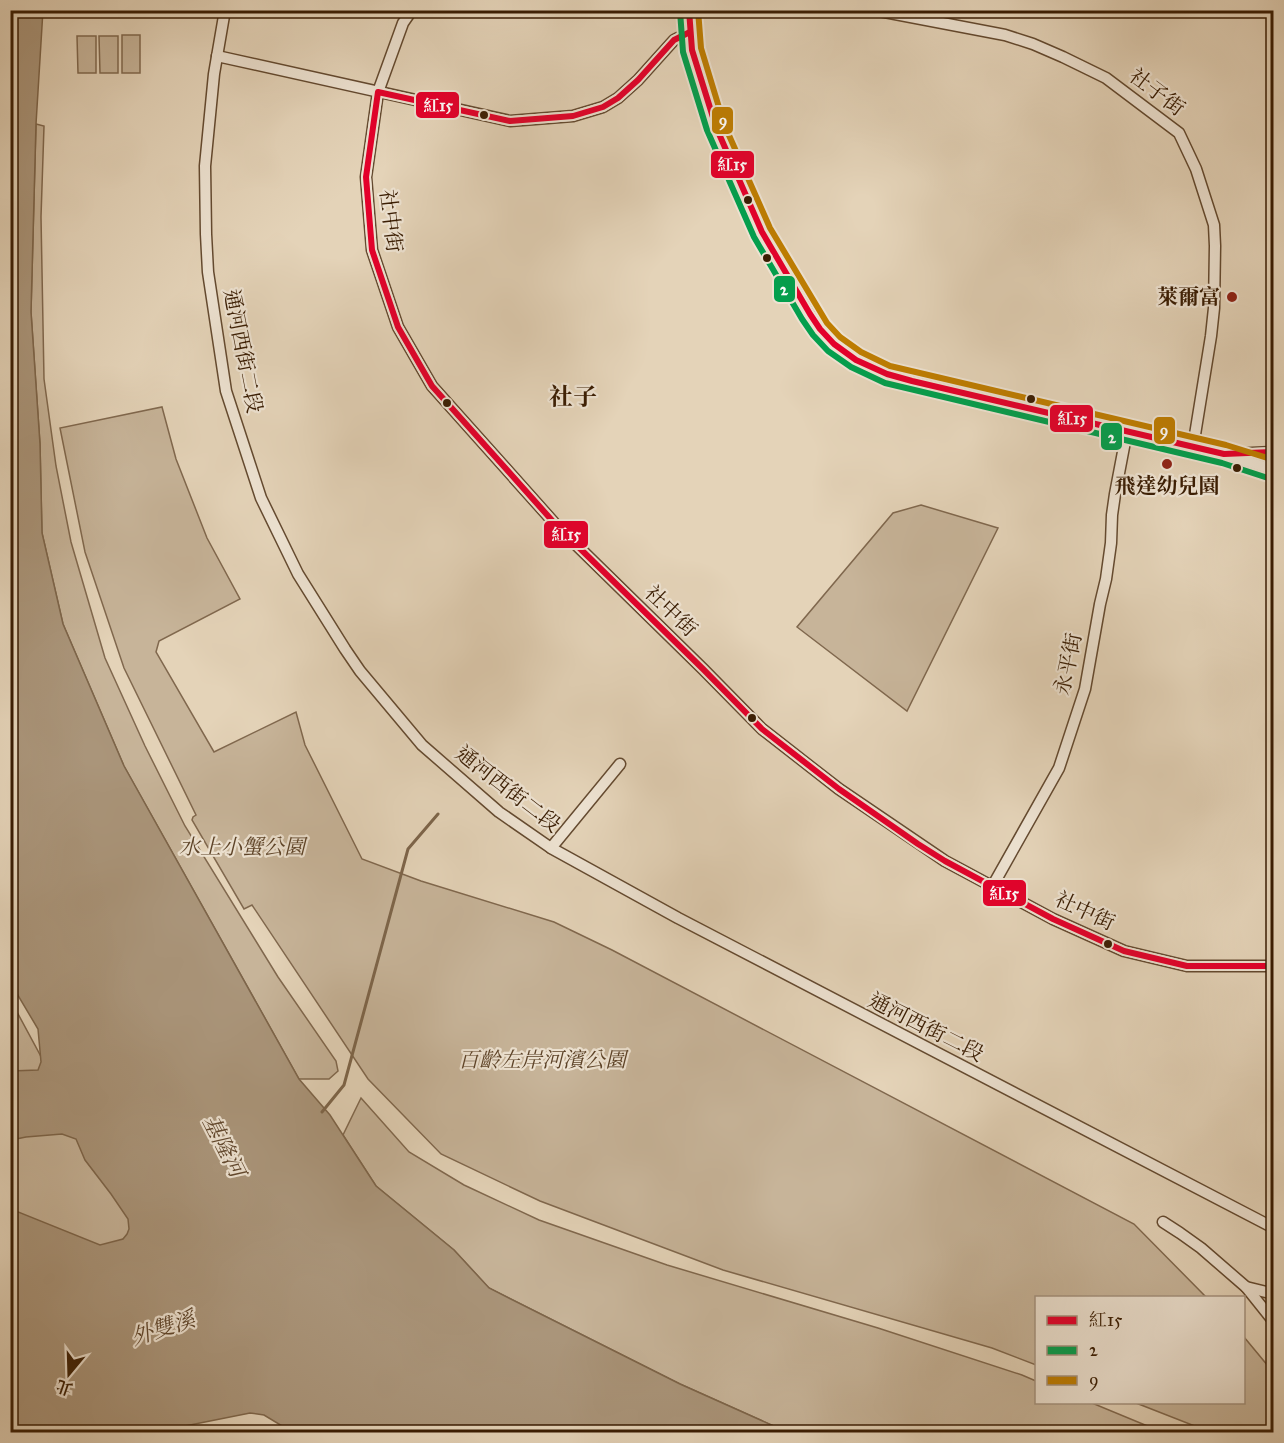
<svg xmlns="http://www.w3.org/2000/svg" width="1284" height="1443" viewBox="0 0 1284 1443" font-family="'IM FELL Great Primer','Noto Serif TC',serif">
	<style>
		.green { fill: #c7b499; stroke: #80684e; stroke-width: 1.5 }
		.water { fill: #aa957a; stroke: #7d654a; stroke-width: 1.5 }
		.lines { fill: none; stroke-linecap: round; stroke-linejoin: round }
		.stream { stroke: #7d654a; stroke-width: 3 }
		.minor-casing { stroke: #644a30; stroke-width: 13 }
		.minor { stroke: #ede2d1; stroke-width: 10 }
		.bus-1-casing { stroke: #ede2d1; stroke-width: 10 }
		.bus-2-casing { stroke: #ede2d1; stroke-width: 10 }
		.bus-3-casing { stroke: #ede2d1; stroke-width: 10 }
		.bus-1 { stroke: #e4002b; stroke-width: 6 }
		.bus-2 { stroke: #039f4d; stroke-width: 6 }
		.bus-3 { stroke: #be7d01; stroke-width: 6 }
		.bus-dot { fill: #3a1d03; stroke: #ede2d1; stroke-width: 2 }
		.poi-dot { fill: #8f2418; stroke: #ede2d1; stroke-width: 2 }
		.labels { text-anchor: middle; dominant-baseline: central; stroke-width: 4.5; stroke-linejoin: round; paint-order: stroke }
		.street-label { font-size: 21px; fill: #3a1d03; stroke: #ede2d1 }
		.poi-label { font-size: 21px; font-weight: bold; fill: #3a1d03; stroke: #ede2d1; text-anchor: end }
		.park-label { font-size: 21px; font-style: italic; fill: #5d4328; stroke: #ede2d1 }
		.water-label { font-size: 22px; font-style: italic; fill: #61472d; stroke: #ede2d1 }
		.quarter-label { font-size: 24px; font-weight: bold; fill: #3a1d03; stroke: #ede2d1 }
		.line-badge { stroke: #ede2d1; stroke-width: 2 }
		.badge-label { font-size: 16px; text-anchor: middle; font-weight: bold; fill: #fff }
	</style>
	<rect width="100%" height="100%" fill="#e4d3b8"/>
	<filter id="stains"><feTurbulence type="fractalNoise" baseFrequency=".00333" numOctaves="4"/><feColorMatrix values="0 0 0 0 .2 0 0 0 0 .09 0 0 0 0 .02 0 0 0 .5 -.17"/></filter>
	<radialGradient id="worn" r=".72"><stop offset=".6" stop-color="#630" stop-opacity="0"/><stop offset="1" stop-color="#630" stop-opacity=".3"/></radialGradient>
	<g class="green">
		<rect x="122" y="35" width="18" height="38"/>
		<polygon points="77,36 96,36 96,73 78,73"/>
		<polygon points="99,36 118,36 118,73 100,73"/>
		<polygon points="36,124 44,126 41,217 44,379 56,466 71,542 105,658 145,746 185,826 278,977 336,1061 338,1071 329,1079 299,1079 124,766 63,624 42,533 40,444 31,312"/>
		<polygon points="162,407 176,459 207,538 240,599 159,641 156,652 214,752 296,712 305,745 362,859 421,881 554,922 612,950 1134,1224 1206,1297 1036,1298 1036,1365 992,1348 723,1270 540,1201 441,1154 368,1079 252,905 244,909 192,820 193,817 196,815 124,668 85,552 60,428"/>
		<polygon points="921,505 998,528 907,711 797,627 893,513"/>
		<polygon points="10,999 135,1231 117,1243 95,1250 11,1223"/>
		<polygon points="361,1098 409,1152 464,1185 539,1220 667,1265 878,1328 1022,1375 1036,1381 1036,1402 1092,1403 1162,1432 787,1432 680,1384 489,1288 454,1250 376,1186 343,1135"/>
		<polygon points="1244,1337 1273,1372 1273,1432 1210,1432 1136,1403 1244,1402"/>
	</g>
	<polygon class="water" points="43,10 36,124 31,312 40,444 42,533 63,624 124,766 299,1079 330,1115 376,1186 454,1250 489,1288 680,1384 787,1432 292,1432 264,1415 250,1413 155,1432 11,1432 11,1209 100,1245 123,1239 127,1234 129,1229 128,1219 111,1194 85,1160 76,1139 62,1134 26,1137 11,1140 11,1071 38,1070 41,1062 38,1029 10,982 10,11"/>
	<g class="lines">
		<polyline class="stream" points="322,1112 344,1085 408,849 438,814"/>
		<defs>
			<g id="minor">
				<polyline points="225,10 214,74 205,166 206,234 208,272 226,391 261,498 298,574 345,649 360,671 422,745 499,812 551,848 678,918 1274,1228"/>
				<polyline points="412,10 403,23 378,92 366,177 372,250 398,327 432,386 557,526 703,669 762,729 839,789 945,861 1053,919 1124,951 1187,966 1274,966"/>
				<polyline points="689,10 692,50 716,127 762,232 810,314 820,329 834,344 856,360 887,374 912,381 1224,454 1274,470"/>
				<polyline points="874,10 1005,35 1033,44 1063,57 1106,78 1179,133 1196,169 1214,225 1215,246 1214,308 1211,336 1193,447"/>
				<polyline points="217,56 510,121 573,116 603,107 618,98 638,80 674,40 690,32"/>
				<polyline points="1232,454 1274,452"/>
				<polyline points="551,848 620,764"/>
				<polyline points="992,887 1059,768 1085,689 1100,604 1106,579 1111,543 1112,515 1115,494 1127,431"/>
				<polyline points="1163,1222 1180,1233 1201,1248 1246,1287 1274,1294"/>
				<polyline points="1246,1287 1274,1322"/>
			</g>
		</defs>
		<use href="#minor" class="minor-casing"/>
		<use href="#minor" class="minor"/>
		<defs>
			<g id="bus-1">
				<polyline points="689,10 692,50 716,127 762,232 810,314 820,329 834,344 856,360 887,374 912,381 1224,454 1274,452"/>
				<polyline points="690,32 674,40 638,80 618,98 603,107 573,116 510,121 378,92 366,177 372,250 398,327 432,386 557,526 703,669 762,729 839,789 918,844 945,861 1053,919 1124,951 1187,966 1274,966"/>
			</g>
			<polyline id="bus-2" points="680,11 683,52 707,130 754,237 802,319 813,335 828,351 851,367 885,383 1222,463 1271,479"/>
			<polyline id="bus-3" points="698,10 701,48 724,124 770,228 827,323 840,337 861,352 890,366 1226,445 1274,460"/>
		</defs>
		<use href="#bus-1" class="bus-1-casing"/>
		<use href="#bus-2" class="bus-2-casing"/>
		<use href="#bus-3" class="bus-3-casing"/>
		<use href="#bus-1" class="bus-1"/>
		<use href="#bus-2" class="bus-2"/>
		<use href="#bus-3" class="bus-3"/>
	</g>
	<g class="bus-dot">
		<circle cx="484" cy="115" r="5"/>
		<circle cx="748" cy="200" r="5"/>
		<circle cx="767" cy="258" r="5"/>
		<circle cx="1031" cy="399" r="5"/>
		<circle cx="447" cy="403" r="5"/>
		<circle cx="1237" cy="468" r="5"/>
		<circle cx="752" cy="718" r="5"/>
		<circle cx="1108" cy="944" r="5"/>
	</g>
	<g class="poi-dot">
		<circle cx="1232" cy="297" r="6"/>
		<circle cx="1167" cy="464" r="6"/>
	</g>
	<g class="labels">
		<g class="street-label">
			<text transform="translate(1157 92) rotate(37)">社子街</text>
			<text transform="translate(391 221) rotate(83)">社中街</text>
			<text transform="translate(243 351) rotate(79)">通河西街二段</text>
			<text transform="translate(671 611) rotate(44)">社中街</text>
			<text transform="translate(1068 664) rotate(-78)">永平街</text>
			<text transform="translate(508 789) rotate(38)">通河西街二段</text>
			<text transform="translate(1085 911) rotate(25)">社中街</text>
			<text transform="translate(926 1027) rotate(27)">通河西街二段</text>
		</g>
		<g class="poi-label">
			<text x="1220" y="297">萊爾富</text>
			<text x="1167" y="486" text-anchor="middle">飛達幼兒園</text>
		</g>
		<g class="park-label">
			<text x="242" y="847">水上小蟹公園</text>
			<text x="542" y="1060">百齡左岸河濱公園</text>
		</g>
		<g class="water-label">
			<text transform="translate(224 1146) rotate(63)">基隆河</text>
			<text transform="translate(163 1328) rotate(-18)">外雙溪</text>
		</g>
		<g class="quarter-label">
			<text x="573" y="397">社子</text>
		</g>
	</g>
	<g class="line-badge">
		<rect x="415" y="91" width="45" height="28" rx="6" fill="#e4002b"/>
		<rect x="711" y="106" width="23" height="29" rx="6" fill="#be7d01"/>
		<rect x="710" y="150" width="45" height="29" rx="6" fill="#e4002b"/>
		<rect x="773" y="275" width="23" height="28" rx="6" fill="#039f4d"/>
		<rect x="1049" y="404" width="45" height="29" rx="6" fill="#e4002b"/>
		<rect x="1153" y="416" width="23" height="29" rx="6" fill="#be7d01"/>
		<rect x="1100" y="422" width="23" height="29" rx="6" fill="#039f4d"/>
		<rect x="543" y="520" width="46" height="29" rx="6" fill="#e4002b"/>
		<rect x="982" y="879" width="45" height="28" rx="6" fill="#e4002b"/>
	</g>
	<g class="badge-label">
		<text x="438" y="111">紅15</text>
		<text x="723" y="126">9</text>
		<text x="732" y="170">紅15</text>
		<text x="784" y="295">2</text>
		<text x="1072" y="424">紅15</text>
		<text x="1164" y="436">9</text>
		<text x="1112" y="443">2</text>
		<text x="566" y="540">紅15</text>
		<text x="1004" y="899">紅15</text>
	</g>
	<rect width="1284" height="1443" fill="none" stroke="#e4d3b8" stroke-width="36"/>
	<rect x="12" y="12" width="1260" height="1419" fill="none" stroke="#3a1d03" stroke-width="3"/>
	<rect x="18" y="18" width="1248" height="1407" fill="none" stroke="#3a1d03" stroke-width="1.5"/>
	<rect x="1035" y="1296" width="210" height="108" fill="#ede2d1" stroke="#a5937f" stroke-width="1.5"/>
	<rect x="1047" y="1316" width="30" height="9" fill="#e4002b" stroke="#a5937f" stroke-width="1.5"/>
	<text x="1089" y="1326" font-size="18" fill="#3a1d03">紅15</text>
	<rect x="1047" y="1346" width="30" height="9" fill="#039f4d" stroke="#a5937f" stroke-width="1.5"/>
	<text x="1089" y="1356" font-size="18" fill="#3a1d03">2</text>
	<rect x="1047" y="1376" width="30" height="9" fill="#be7d01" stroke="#a5937f" stroke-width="1.5"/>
	<text x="1089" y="1386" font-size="18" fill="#3a1d03">9</text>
	<g transform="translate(69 1374) rotate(199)" stroke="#ede2d1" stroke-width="4.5" paint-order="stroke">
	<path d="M0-4.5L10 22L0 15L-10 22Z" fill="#3a1d03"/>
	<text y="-9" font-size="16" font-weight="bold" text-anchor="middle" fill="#3a1d03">北</text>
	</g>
	<rect width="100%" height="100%" filter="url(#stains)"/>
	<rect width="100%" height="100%" fill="url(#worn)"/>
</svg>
